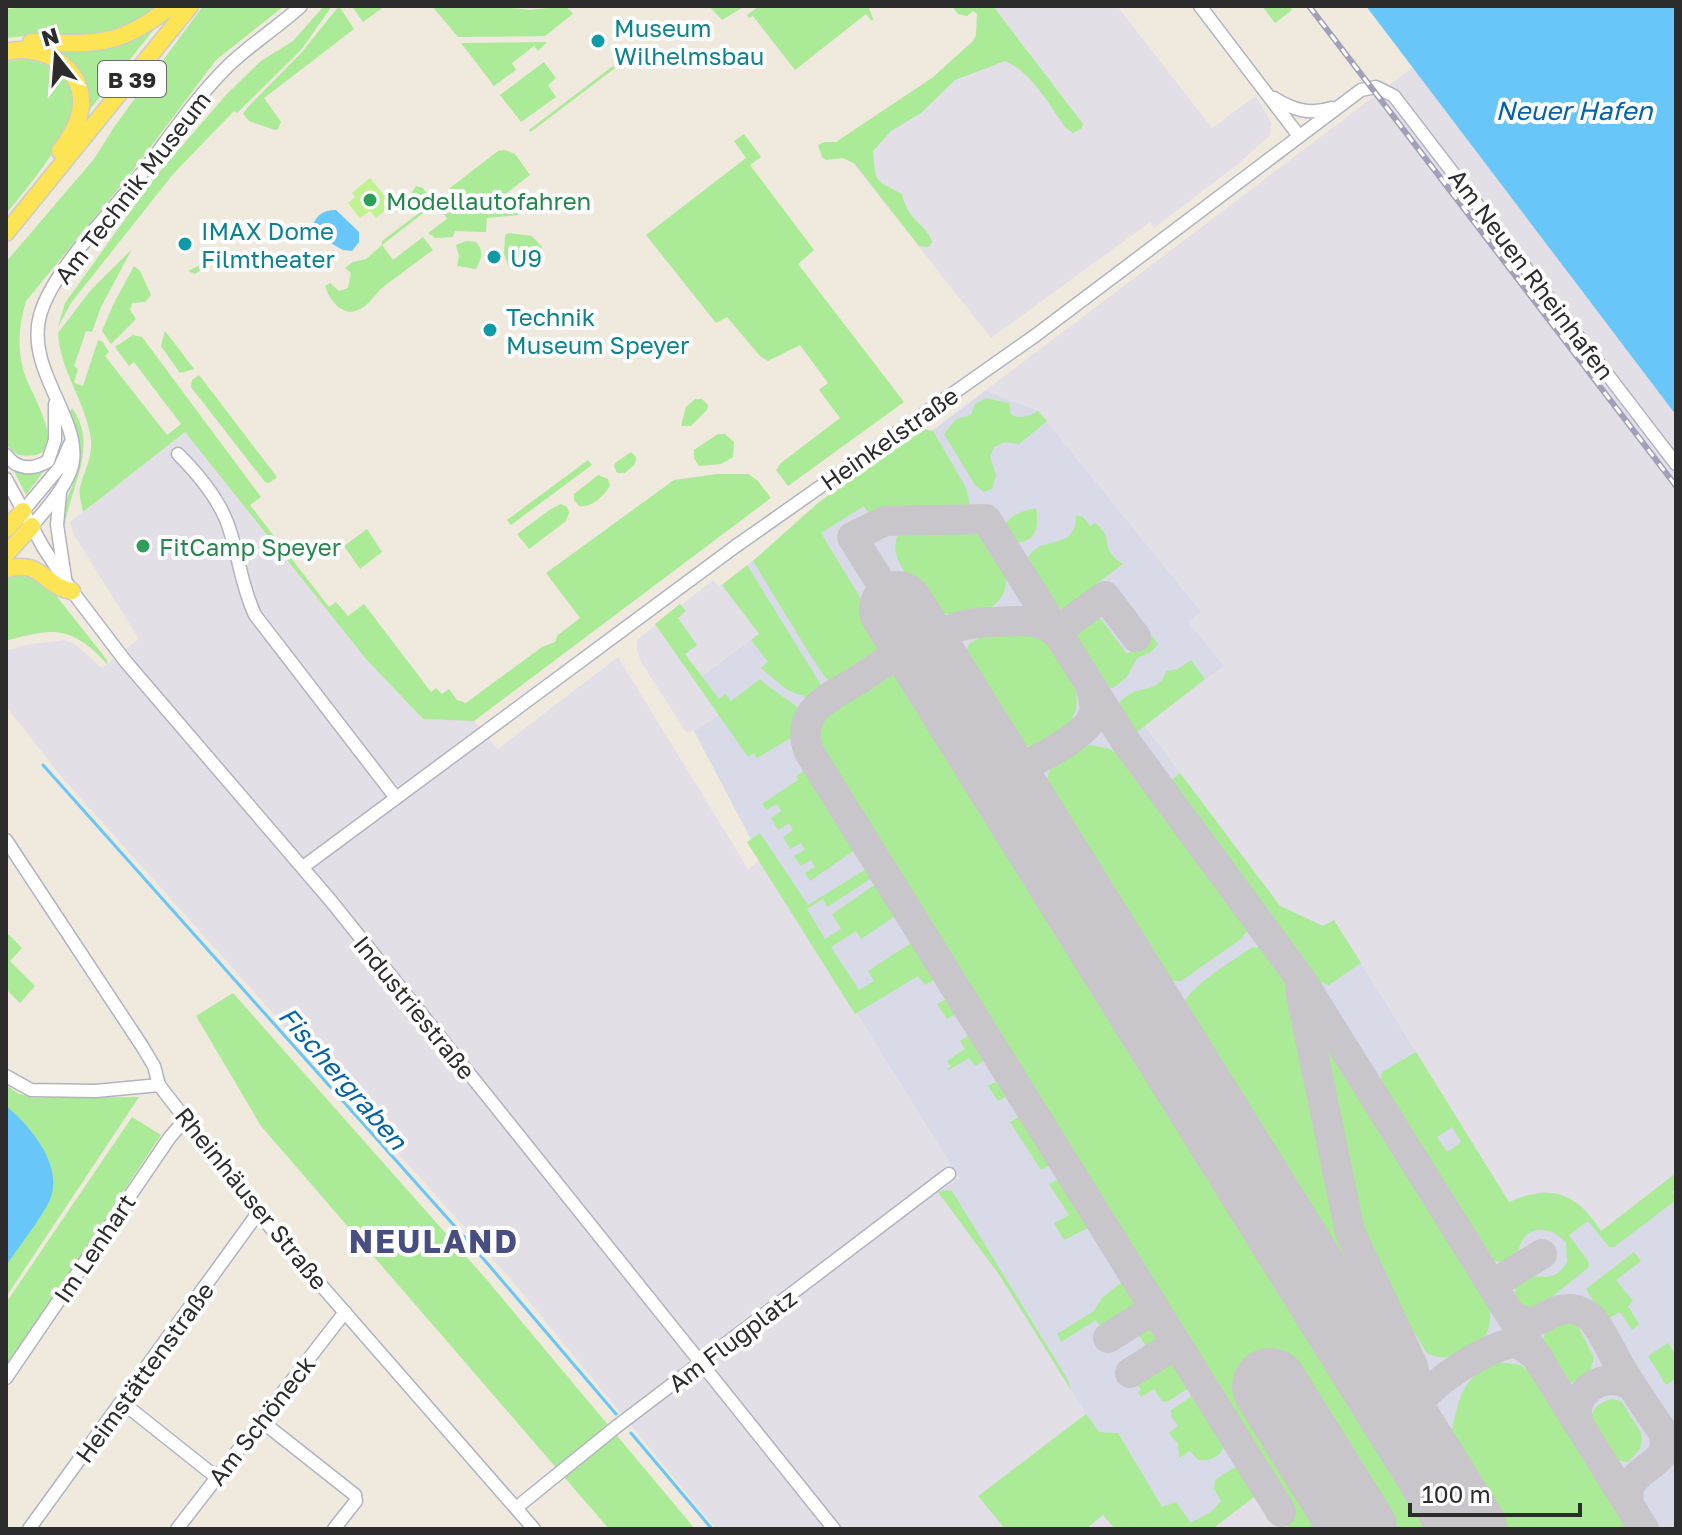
<svg xmlns="http://www.w3.org/2000/svg" width="1682" height="1535" viewBox="0 0 1682 1535" font-family="'Golos Text',sans-serif">
	<style>
		.industrial { fill: #e2dfe7 }
		.airport { fill: #d9dae8 }
		.green { fill: #abea96; fill-rule: evenodd }
		.pitch { fill: #c0f291 }
		.water { fill: #69c6f9 }
		.lines { fill: none; stroke-linecap: round; stroke-linejoin: round }
		.stream { stroke: #69c6f9; stroke-width: 3 }
		.taxiway { stroke: #c8c5cb; stroke-width: 30 }
		.runway { stroke: #c8c5cb; stroke-width: 76 }
		.minor-casing { stroke: #b2b3c1; stroke-width: 15 }
		.major-casing { stroke: #ccc; stroke-width: 19 }
		.minor { stroke: #fff; stroke-width: 12 }
		.major { stroke: #fce455; stroke-width: 16 }
		.rail-casing { stroke: #a0a1b8; stroke-width: 6 }
		.rail { stroke: #fff; stroke-width: 3; stroke-dasharray: 9; stroke-linecap: butt }
		.culture-dot { fill: #0f9aa8; stroke: #fff; stroke-width: 3 }
		.leisure-dot { fill: #2e9e5b; stroke: #fff; stroke-width: 3 }
		.labels { text-anchor: middle; dominant-baseline: central; stroke-width: 8; stroke-linejoin: round; paint-order: stroke }
		.shield { fill: #fff; stroke: #6b6b6b; stroke-width: 2 }
		.shield-label { font-size: 22px; font-weight: bold; fill: #2c2c2c }
		.culture-label { font-size: 24px; fill: #0d838f; stroke: #fff; text-anchor: start }
		.street-label { font-size: 24px; fill: #2c2c2c; stroke: #fff }
		.leisure-label { font-size: 24px; fill: #27864d; stroke: #fff; text-anchor: start }
		.water-label { font-size: 26px; font-style: italic; fill: #0262ab; stroke: #fff }
		.district-label { font-size: 32px; font-weight: bold; letter-spacing: 2px; fill: #484d82; stroke: #fff }
	</style>
	<rect width="100%" height="100%" fill="#efe9de"/>
	<g class="industrial">
		<polygon points="980,6 1117,6 1212,128 1256,96 1271,123 1270,135 1239,163 1154,228 1150,222 991,338 842,149 999,31"/>
		<polygon points="1413,67 1676,415 1676,1529 716,1529 508,1276 60,775 6,706 6,651 26,645 64,640 76,645 102,668 139,639 74,535 70,522 185,432 366,659 423,719 474,721 498,749 618,657 748,869 762,859 694,731 686,732 641,662 637,650 637,640 713,580 719,587 862,478 936,428"/>
	</g>
	<polygon class="airport" points="985,391 1038,411 1201,612 1188,622 1224,666 1144,725 1280,906 1323,926 1334,920 1509,1202 1542,1192 1564,1196 1583,1207 1601,1231 1676,1173 1676,1529 1289,1529 1283,1521 1277,1526 1254,1497 1212,1529 1174,1529 1103,1441 1000,1276 938,1192 960,1179 762,860 694,731 720,715 696,681 759,634 745,567 808,517 936,428"/>
	<g class="green">
		<polygon points="35,6 160,6 146,17 104,37 34,35 6,38 6,9"/>
		<path d="M203 6H284L216 60 128 177 26 301C19 324 17 346 23 369 28 392 80 464 18 455L6 445V262L94 159 114 127Z"/>
		<polygon points="324,6 332,6 301,50 237,113 234,111 174,173 71,303 58,327 65,303 156,176 226,95 261,61 293,41"/>
		<polygon points="339,6 354,29 264,98 281,122 278,129 275,130 249,121 243,114 247,108 302,52"/>
		<polygon points="352,6 385,6 363,22"/>
		<polygon points="432,6 493,6 530,10 566,6 573,14 545,36 458,37"/>
		<polygon points="709,6 745,6 722,20"/>
		<polygon points="759,6 868,6 873,19 872,21 866,14 795,70 753,16 749,18 747,15"/>
		<path d="M952 6H993L1083 124 1082 128 1073 133 1066 128C1049 105 1032 72 1005 61L955 80 921 113 891 131 873 151C876 183 873 179 902 194 908 222 926 223 932 242L929 247 919 246 855 164 843 158 826 160 822 157 818 145 825 142H836L932 78 973 41 976 35 977 14 973 11 967 16 958 14Z"/>
		<polygon points="1262,6 1289,6 1292,10 1275,23"/>
		<path d="M159 23 87 113C83 88 83 65 58 52L59 49 85 52 108 48Z"/>
		<polygon points="547,42 538,51 534,46 512,63 516,70 494,86 461,43"/>
		<path d="M22 59C52 62 82 81 72 116 65 142 24 192 6 214V62Z"/>
		<polygon points="544,62 556,78 548,85 556,97 521,122 500,95"/>
		<polygon points="613,66 615,68 536,128 530,132 529,130"/>
		<polygon points="744,134 761,157 750,165 814,250 798,264 904,402 788,486 776,470 781,463 840,418 819,390 828,383 800,345 768,361 760,356 727,317 716,323 646,235 746,158 734,141"/>
		<polygon points="505,150 515,154 530,175 504,195 519,215 487,218 486,232 455,231 453,237 435,238 428,233 447,219 444,214 453,202 450,188 498,151"/>
		<polygon points="416,186 423,188 427,194 413,209 406,201"/>
		<path d="M444 194 446 203 439 209 435 204 382 245 393 260 423 237 433 250C416 262 400 275 383 287 376 293 372 300 366 305 346 322 331 303 325 286L330 283 339 291 348 288 351 273 345 268 353 262 366 259 382 245V241Z"/>
		<polygon points="509,233 532,236 542,247 542,252 532,257 518,258 508,265 504,254 505,235"/>
		<path d="M466 241 476 242C485 252 481 259 476 269L457 266 459 256 456 245Z"/>
		<polygon points="226,247 227,253 195,274 188,271 206,262 211,252"/>
		<path d="M132 249 101 307 92 332 86 331 74 366 78 369 74 383 83 386 98 340 102 341 109 352 105 356 167 435 181 424 134 362 129 366 115 347 133 335 142 337 261 497 250 505 329 607 336 602 348 616 364 604 431 692 436 688 442 694 449 689 457 700 466 703 542 647 555 642 558 635 580 618 546 573 674 480 717 474H748L757 480 771 498 474 721 423 719 366 659 185 432 83 512C82 504 78 495 80 487 84 471 93 457 91 439 86 402 60 371 58 333L90 291Z"/>
		<polygon points="134,266 140,271 151,295 145,302 132,303 130,310 136,319 111,344 102,331 113,305"/>
		<polygon points="165,331 194,369 180,373 161,346"/>
		<polygon points="199,375 277,477 269,483 265,482 191,387 192,380"/>
		<path d="M986 398 1009 403 1011 414C1020 421 1030 415 1038 411L1047 421 1019 444 1005 442 994 447 990 457 996 475 992 489 984 492 975 485 944 434 956 419 971 415 975 404Z"/>
		<polygon points="695,399 702,399 708,405 707,410 691,426 681,426 686,407"/>
		<path d="M72 408C100 447 69 488 64 530 58 503 79 482 80 456 81 440 74 426 70 412Z"/>
		<path d="M925 429 933 431 965 486 970 504 962 510 956 511 870 515 864 506 821 533 887 642C885 659 849 681 833 684L824 676 809 653 753 561 819 502Z"/>
		<polygon points="718,434 725,434 734,442 733,457 721,464 699,466 694,458 694,450"/>
		<polygon points="631,452 636,457 635,464 625,473 617,473 614,466 615,463"/>
		<polygon points="588,460 592,465 511,525 507,520"/>
		<polygon points="46,468 26,495 13,469 30,473"/>
		<path d="M598 475 608 479 610 486C604 496 591 508 579 506L574 500V494Z"/>
		<polygon points="561,504 567,507 569,513 566,521 529,549 517,534 551,509"/>
		<path d="M1036 508C1040 528 1035 545 1011 542L1004 530C1006 515 1023 511 1036 508Z"/>
		<path d="M1076 515 1083 517 1090 526 1096 523 1106 535C1107 550 1110 556 1123 564L1092 587 1080 605 1067 612 1050 605 1026 565C1033 530 1077 556 1076 515Z"/>
		<path d="M959 526C975 529 986 536 994 549 999 558 1005 567 1006 578 1008 618 948 626 925 602 921 598 918 592 915 587 904 570 891 557 897 537 914 522 938 526 959 526Z"/>
		<polygon points="367,529 382,552 360,569 344,546"/>
		<polygon points="747,565 821,685 820,693 814,700 787,690 761,668 768,662 751,640 759,634 722,585"/>
		<path d="M6 572 39 574 107 660V664C72 626 54 627 6 641Z"/>
		<path d="M680 604 686 611 678 618 697 645 685 654 719 699 726 694 731 701 760 679C767 687 802 708 803 713 803 719 799 728 798 734L757 758 754 753 748 757 655 624Z"/>
		<path d="M1101 619 1127 654 1152 636 1158 644 1151 652 1137 658 1126 678 1113 688 1101 687 1075 641C1077 627 1086 619 1101 619Z"/>
		<path d="M988 633C1009 633 1030 632 1048 644 1056 650 1062 660 1067 668 1089 706 1072 737 1031 747L1009 738 963 662 969 644Z"/>
		<path d="M1191 660 1205 679 1132 736 1115 711C1130 679 1158 699 1166 671L1178 669Z"/>
		<path d="M899 667 905 669 911 679 1438 1529H1289L1283 1521 1290 1515 816 752 812 728C821 708 877 671 899 667Z"/>
		<path d="M1090 745 1110 749 1126 761 1245 918 1248 930 1241 939 1181 981H1170L1156 976 1046 799C1045 765 1056 751 1090 745Z"/>
		<polygon points="810,767 859,847 810,881 805,873 815,867 811,860 801,866 794,856 805,850 801,843 790,849 783,837 793,830 789,823 778,830 771,818 781,811 777,804 766,810 762,804 798,780 796,776"/>
		<polygon points="1180,773 1280,906 1323,926 1334,920 1361,963 1329,985 1314,981 1168,783"/>
		<polygon points="760,833 808,905 871,866 875,876 827,907 823,899 807,909 825,939 841,929 832,914 876,884 883,885 900,913 861,939 856,931 831,947 859,990 874,981 868,971 917,939 940,977 925,985 918,976 855,1014 747,842"/>
		<polygon points="6,932 22,948 10,961 35,986 20,1003 6,989"/>
		<path d="M1260 947 1269 949 1276 960 1294 1000 1341 1230 1393 1347 1388 1350 1180 1013C1181 991 1232 961 1251 948Z"/>
		<polygon points="233,993 487,1280 695,1529 609,1529 261,1126 196,1016"/>
		<polygon points="952,996 961,1011 947,1019 937,1004"/>
		<polygon points="974,1032 989,1058 975,1066 969,1058 947,1071 951,1066 947,1061 965,1049 960,1041"/>
		<path d="M1329 1049 1339 1056 1487 1296C1491 1309 1492 1323 1486 1335 1475 1353 1444 1364 1427 1353L1376 1271 1355 1223 1323 1066V1052Z"/>
		<path d="M1416 1052 1509 1202C1551 1183 1577 1193 1601 1231L1676 1173V1189L1672 1192 1676 1200 1614 1247H1609L1588 1221 1569 1235 1588 1261 1589 1267 1538 1308 1528 1310 1517 1307 1513 1300 1518 1279C1539 1270 1551 1288 1567 1262L1566 1243C1556 1230 1533 1222 1522 1241 1518 1249 1517 1257 1511 1264L1487 1260 1380 1086 1382 1072ZM1452 1127 1461 1142 1447 1152 1437 1137Z"/>
		<polygon points="1003,1078 1012,1093 998,1101 988,1086"/>
		<polygon points="6,1085 19,1094 34,1098 139,1097 6,1297"/>
		<polygon points="1025,1113 1052,1157 1052,1164 1041,1170 1010,1122"/>
		<polygon points="132,1117 161,1135 6,1367 6,1303"/>
		<polygon points="1059,1179 1068,1184 1092,1221 1090,1227 1064,1240 1054,1223 1069,1215 1049,1184"/>
		<polygon points="945,1190 952,1191 1068,1380 1071,1390 1000,1276 938,1192"/>
		<polygon points="1634,1252 1641,1261 1616,1280 1633,1301 1628,1306 1639,1324 1632,1330 1620,1312 1605,1321 1586,1289"/>
		<polygon points="1123,1281 1129,1282 1142,1302 1140,1310 1104,1332 1096,1320 1061,1342 1057,1334 1094,1311 1102,1298"/>
		<path d="M1567 1321 1578 1326 1594 1358 1590 1371 1571 1383 1563 1379 1543 1340C1544 1329 1557 1322 1567 1321Z"/>
		<polygon points="1145,1322 1154,1322 1164,1338 1162,1345 1150,1352 1135,1330"/>
		<polygon points="1668,1343 1676,1356 1676,1378 1666,1385 1648,1356"/>
		<polygon points="1174,1357 1193,1385 1167,1402 1162,1401 1154,1389 1141,1397 1138,1392 1141,1390 1134,1379"/>
		<path d="M1499 1362 1520 1365 1538 1377 1633 1529H1500L1446 1443 1450 1439C1459 1401 1458 1378 1499 1362Z"/>
		<path d="M1198 1392C1208 1408 1238 1441 1217 1456 1211 1460 1206 1461 1198 1460L1190 1451 1179 1458 1178 1444 1169 1433 1178 1426 1171 1416V1410Z"/>
		<path d="M1612 1399 1621 1401 1640 1431 1642 1438 1640 1449 1628 1462C1604 1463 1567 1410 1612 1399Z"/>
		<polygon points="1086,1414 1099,1432 1118,1433 1162,1507 1176,1502 1191,1523 1212,1511 1221,1501 1214,1489 1215,1480 1242,1463 1280,1523 1277,1526 1254,1497 1212,1529 1115,1529 1103,1515 1086,1529 1005,1529 978,1496"/>
	</g>
	<polygon class="pitch" points="370,178 392,205 376,218 370,211 360,218 348,203 355,197 352,193"/>
	<g class="water">
		<polygon points="1366,6 1676,6 1676,415"/>
		<path d="M336 210 359 232V242L352 251 343 250 311 232C314 217 321 210 336 210Z"/>
		<path d="M6 1106C29 1124 63 1165 51 1197 45 1214 17 1249 6 1266Z"/>
	</g>
	<g class="lines">
		<g class="stream">
			<polyline points="43,765 475,1249 616,1414"/>
			<polyline points="631,1433 712,1529"/>
		</g>
		<g class="taxiway">
			<polyline points="897,609 852,537 885,521 986,519 1126,742 1302,981 1644,1529"/>
			<polyline points="1057,631 1105,596 1136,637"/>
			<path d="M932 665 922 655 905 651C889 657 876 669 861 678 832 697 793 709 809 752L1281 1512"/>
			<path d="M940 677C925 628 957 623 996 622 1021 621 1040 617 1060 636"/>
			<path d="M983 748C993 757 1002 766 1016 766 1032 766 1084 735 1091 720 1097 710 1094 700 1091 689"/>
			<polyline points="1020,807 1019,783 1031,763"/>
			<path d="M1300 990 1350 1232 1413 1366C1421 1396 1409 1417 1421 1450"/>
			<polyline points="1492,1285 1542,1254"/>
			<path d="M1513 1316C1540 1333 1546 1307 1571 1309 1579 1310 1588 1314 1593 1320 1603 1332 1610 1349 1618 1363 1632 1387 1647 1409 1663 1432 1676 1472 1618 1464 1630 1506"/>
			<polyline points="1108,1338 1154,1309"/>
			<path d="M1367 1364C1385 1387 1403 1398 1432 1387"/>
			<polyline points="1130,1373 1176,1344"/>
			<path d="M1415 1408C1427 1385 1492 1342 1518 1343L1539 1358"/>
			<path d="M1579 1424C1568 1392 1605 1369 1631 1386"/>
		</g>
		<g class="runway">
			<polyline points="897,609 1469,1529"/>
			<polyline points="1270,1386 1359,1529"/>
		</g>
		<defs>
			<g id="minor">
				<polyline points="1200,6 1299,136"/>
				<path d="M1274 98C1293 110 1310 115 1332 108"/>
				<path d="M178 454C199 475 222 503 230 531 240 561 241 585 255 615L396 798"/>
				<path d="M6 455C17 470 33 470 48 461L55 440V404"/>
				<polyline points="6,479 43,547 72,591 126,662 331,901 834,1529"/>
				<polyline points="60,493 57,525 65,578"/>
				<polyline points="23,511 60,467 70,444"/>
				<path d="M32 526C46 509 62 492 70 472 89 425 24 373 40 315 53 270 109 215 139 177 167 141 193 101 226 68 249 45 277 28 301 6"/>
				<polyline points="6,840 142,1046 154,1066 159,1085 258,1213 534,1529"/>
				<polyline points="303,867 736,546 1036,335 1361,90 1376,87 1394,96 1676,464"/>
				<polyline points="6,1076 31,1090 96,1091 159,1085"/>
				<polyline points="6,1378 170,1137 185,1120"/>
				<polyline points="123,1403 216,1477"/>
				<polyline points="260,1420 355,1495 356,1501 334,1529"/>
				<polyline points="516,1508 616,1427 949,1174"/>
				<polyline points="29,1529 258,1213"/>
				<polyline points="177,1529 345,1312"/>
			</g>
			<g id="major">
				<path d="M31 42C93 44 119 48 171 6"/>
				<path d="M6 52C40 43 84 66 81 106 79 123 70 138 60 151"/>
				<polyline points="6,233 190,6"/>
				<polyline points="6,529 23,511"/>
				<polyline points="6,554 32,526"/>
				<path d="M6 569C44 559 43 587 72 591"/>
			</g>
		</defs>
		<use href="#minor" class="minor-casing"/>
		<use href="#major" class="major-casing"/>
		<use href="#minor" class="minor"/>
		<use href="#major" class="major"/>
		<defs>
			<polyline id="rail" points="1309,6 1676,486"/>
		</defs>
		<use href="#rail" class="rail-casing"/>
		<use href="#rail" class="rail"/>
	</g>
	<g class="culture-dot">
		<circle cx="598" cy="41" r="8"/>
		<circle cx="185" cy="244" r="8"/>
		<circle cx="494" cy="257" r="8"/>
		<circle cx="490" cy="330" r="8"/>
	</g>
	<g class="leisure-dot">
		<circle cx="370" cy="200" r="8"/>
		<circle cx="143" cy="546" r="8"/>
	</g>
	<g class="labels">
		<rect class="shield" x="98" y="61" width="68" height="36" rx="6"/>
		<g class="shield-label">
			<text x="132" y="79">B 39</text>
		</g>
		<g class="culture-label">
			<text x="614" y="27">Museum<tspan x="614" dy="28">Wilhelmsbau</tspan></text>
			<text x="201" y="230">IMAX Dome<tspan x="201" dy="28">Filmtheater</tspan></text>
			<text x="510" y="257">U9</text>
			<text x="506" y="316">Technik<tspan x="506" dy="28">Museum Speyer</tspan></text>
		</g>
		<g class="street-label">
			<text transform="translate(132 187) rotate(-52)">Am Technik Museum</text>
			<text transform="translate(1532 274) rotate(53)">Am Neuen Rheinhafen</text>
			<text transform="translate(889 438) rotate(-35)">Heinkelstraße</text>
			<text transform="translate(415 1007) rotate(51)">Industriestraße</text>
			<text transform="translate(252 1198) rotate(51)">Rheinhäuser Straße</text>
			<text transform="translate(94 1248) rotate(-56)">Im Lenhart</text>
			<text transform="translate(732 1340) rotate(-37)">Am Flugplatz</text>
			<text transform="translate(144 1372) rotate(-54)">Heimstättenstraße</text>
			<text transform="translate(261 1420) rotate(-52)">Am Schöneck</text>
		</g>
		<g class="leisure-label">
			<text x="386" y="200">Modellautofahren</text>
			<text x="159" y="546">FitCamp Speyer</text>
		</g>
		<g class="water-label">
			<text x="1574" y="110">Neuer Hafen</text>
			<text transform="translate(343 1078) rotate(49)">Fischergraben</text>
		</g>
		<g class="district-label">
			<text x="434" y="1241">NEULAND</text>
		</g>
	</g>
	<rect width="1682" height="1535" fill="none" stroke="#2c2c2c" stroke-width="16"/>
	<g transform="translate(56 56) rotate(343)" stroke="#ffffff" stroke-width="6" paint-order="stroke">
	<path d="M0-6L14 30L0 20L-14 30Z" fill="#2c2c2c"/>
	<text y="-12" font-size="22" font-weight="bold" text-anchor="middle" fill="#2c2c2c">N</text>
	</g>
	<path d="M1410 1503v12h170v-12" fill="none" stroke="#2c2c2c" stroke-width="4"/>
	<text x="1422" y="1503" font-size="24" fill="#2c2c2c" stroke="#ffffff" stroke-width="6" paint-order="stroke">100 m</text>
</svg>
